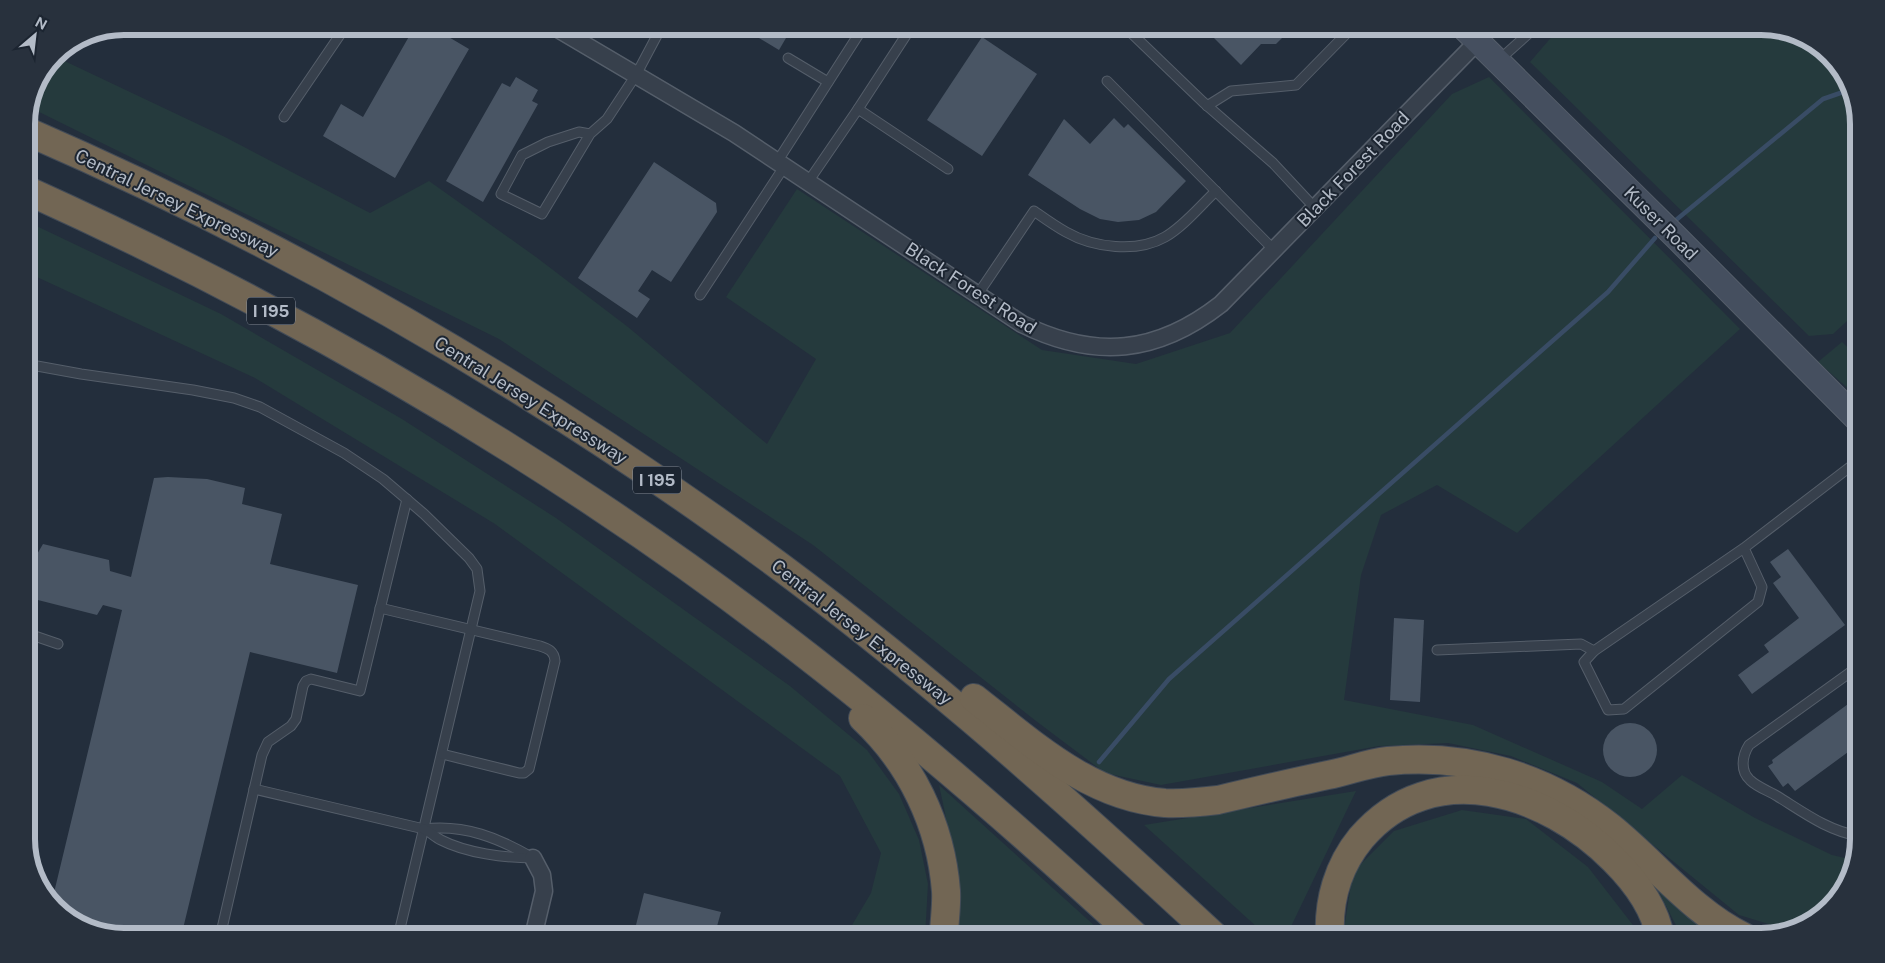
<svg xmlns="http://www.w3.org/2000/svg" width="1885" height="963" viewBox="0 0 1885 963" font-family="'Public Sans',sans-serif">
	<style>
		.green { fill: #253a3d }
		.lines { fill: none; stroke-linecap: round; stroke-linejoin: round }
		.stream { stroke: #394c65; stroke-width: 4.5 }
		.building { fill: #495564 }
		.lane-casing { stroke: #555e6a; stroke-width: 11 }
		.street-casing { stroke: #555e6a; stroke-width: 19 }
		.secondary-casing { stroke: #555e6a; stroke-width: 26 }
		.highway-casing { stroke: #424b57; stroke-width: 30 }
		.lane { stroke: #37404c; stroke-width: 9 }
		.street { stroke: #37404c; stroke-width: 16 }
		.secondary { stroke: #454f5f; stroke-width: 24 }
		.highway { stroke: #726654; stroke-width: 28 }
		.labels { text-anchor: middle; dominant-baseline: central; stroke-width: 4; stroke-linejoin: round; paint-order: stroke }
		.shield { fill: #1c2531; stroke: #868e9a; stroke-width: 1 }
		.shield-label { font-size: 16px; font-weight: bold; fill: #b3bbc7 }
		.street-label { font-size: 18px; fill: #b3bbc7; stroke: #1c2531 }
		.rim { fill: none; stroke: #b3bbc7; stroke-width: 6 }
	</style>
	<rect width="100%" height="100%" fill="#232e3c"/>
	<g class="green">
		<polygon points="1561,26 1761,26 1804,36 1842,70 1859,118 1859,310 1833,334 1809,336 1530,62"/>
		<polygon points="54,56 225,137 370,213 429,181 536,257 628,327 767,444 816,359 726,297 797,189 1042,350 1136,364 1230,333 1452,94 1489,77 1740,329 1517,533 1437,485 1381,515 1361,575 1344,700 1473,725 1602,782 1642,809 1682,775 1755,818 1832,855 1854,860 1849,882 1815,920 1785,929 1739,915 1577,783 1511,756 1448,743 1379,746 1161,785 1105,773 1036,721 813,545 499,339 29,107 34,87"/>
		<polygon points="26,221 221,314 402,419 556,518 790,686 867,750 899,794 919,840 928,884 925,937 845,937 871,893 881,853 840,776 495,524 255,378 26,272"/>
		<polygon points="1842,342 1859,358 1859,398 1818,362"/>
		<polygon points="939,785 1107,937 954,937 957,888 945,813"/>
		<polygon points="1356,791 1286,937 1268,937 1144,825"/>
		<polygon points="1462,810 1526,819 1588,867 1636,929 1635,937 1347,937 1344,929 1353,872 1394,831"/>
		<polygon points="1648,871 1725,937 1682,937"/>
	</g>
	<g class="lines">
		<g class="stream">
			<polyline points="1676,220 1823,99 1849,90"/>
			<polyline points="1099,762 1169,679 1608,292 1655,238"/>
		</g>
	</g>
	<g class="building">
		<polygon points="415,26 430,26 469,49 395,178 323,136 341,104 363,117"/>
		<polygon points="739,26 793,26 779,50"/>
		<polygon points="1202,26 1294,26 1276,44 1261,44 1241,65"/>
		<polygon points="982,37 1037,74 982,156 927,120"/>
		<polygon points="516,77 538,90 532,101 538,104 483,202 446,181 502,83 510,87"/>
		<polygon points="1114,118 1124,128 1128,124 1186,181 1156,212 1139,220 1118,222 1100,219 1080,209 1028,175 1064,119 1090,144"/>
		<polygon points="654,162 716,203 717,212 671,282 652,270 638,291 650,299 637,318 578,278"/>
		<polygon points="168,477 207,479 245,488 242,504 282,514 270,564 358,585 337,673 250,652 181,937 124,937 81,927 52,901 122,610 103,605 97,615 30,598 29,584 36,556 43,544 109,560 110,571 131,577 154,478"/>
		<polygon points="1788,549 1845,625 1752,694 1738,675 1769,652 1764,645 1799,618 1773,583 1781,577 1770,562"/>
		<polygon points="1394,618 1424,620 1420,702 1390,700"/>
		<polygon points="1859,696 1859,744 1795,791 1788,783 1783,787 1768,766 1773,763 1772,760"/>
		<circle cx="1630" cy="750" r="27"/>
		<polygon points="644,893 721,912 714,937 633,937"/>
	</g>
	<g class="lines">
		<defs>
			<g id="lane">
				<polyline points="1124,26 1203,102 1273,163 1315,208"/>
				<polyline points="788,58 828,82"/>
				<polyline points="1498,61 1537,26"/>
				<polyline points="1107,81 1274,250"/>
				<polyline points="1207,106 1231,91 1296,85 1348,32"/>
				<polyline points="858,109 912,26"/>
				<polyline points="284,117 346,26"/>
				<polyline points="590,134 579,132 548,142 522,155 501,194 542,214 590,134 607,119 636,75 662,26"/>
				<polyline points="777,162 864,26"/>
				<polyline points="808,182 858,109 948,169"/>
				<path d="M978 294 1034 211C1044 218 1055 226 1066 232 1094 248 1137 253 1165 237 1184 226 1200 206 1216 191"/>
				<polyline points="700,295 784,167"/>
				<polyline points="26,364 81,374 193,390 234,398 260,407 344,453 383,479 424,514 469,558 477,569 480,591 398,937"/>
				<polyline points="1744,548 1762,587 1758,602 1624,709 1608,710 1584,662 1594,651 1744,548 1859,460"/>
				<path d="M380 608 540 646C549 649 554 651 555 661L529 769 524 773H519L442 754"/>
				<polyline points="26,633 58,644"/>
				<polyline points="1437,650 1581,644 1594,651"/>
				<path d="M1859 666 1749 745C1742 756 1740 771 1750 780 1757 787 1769 791 1777 796 1803 812 1828 831 1859 836"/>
				<path d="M254 789 424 829C464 824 499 838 533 858"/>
				<path d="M424 829C430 832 435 837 441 840 466 853 505 858 533 858"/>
				<polyline points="220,937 262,755 268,742 291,726 296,719 303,686 306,681 311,679 360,691 407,499"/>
			</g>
			<g id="street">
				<path d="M553 26 734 133 1022 324C1095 360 1157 354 1221 304L1478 41"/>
				<polyline points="533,937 544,891 542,875 533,858"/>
			</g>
			<polyline id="secondary" points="1462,26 1678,239 1859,421"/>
			<g id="highway">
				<path d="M26 131C268 236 499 367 714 519 893 644 1055 789 1215 937"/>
				<path d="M26 190C225 280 418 385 599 506 791 633 967 781 1136 937"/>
				<path d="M974 698C1032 743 1089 797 1165 803 1183 804 1201 802 1218 800 1256 791 1294 782 1333 774 1351 770 1369 763 1388 761 1469 753 1547 777 1610 827 1655 863 1692 912 1744 937"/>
				<path d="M863 718C911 763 941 825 946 891 947 906 944 922 944 937"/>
				<path d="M1330 937C1328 901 1338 866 1361 838 1433 754 1547 792 1614 860 1635 881 1655 907 1660 937"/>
			</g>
		</defs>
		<use href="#lane" class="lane-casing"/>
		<use href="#street" class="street-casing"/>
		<use href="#secondary" class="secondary-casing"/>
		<use href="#highway" class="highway-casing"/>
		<use href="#lane" class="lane"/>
		<use href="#street" class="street"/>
		<use href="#secondary" class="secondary"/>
		<use href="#highway" class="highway"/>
	</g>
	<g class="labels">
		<g class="shield">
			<rect x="247" y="297.5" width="48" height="27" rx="4"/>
			<rect x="633" y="466.5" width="48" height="27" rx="4"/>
		</g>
		<g class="shield-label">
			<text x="271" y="311">I 195</text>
			<text x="657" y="480">I 195</text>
		</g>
		<g class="street-label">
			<text transform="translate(1353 169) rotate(-46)">Black Forest Road</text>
			<text transform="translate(177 203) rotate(26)">Central Jersey Expressway</text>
			<text transform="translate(1661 223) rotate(45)">Kuser Road</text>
			<text transform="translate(971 288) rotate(33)">Black Forest Road</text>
			<text transform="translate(531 400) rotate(32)">Central Jersey Expressway</text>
			<text transform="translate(862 632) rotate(38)">Central Jersey Expressway</text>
		</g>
	</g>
	<path d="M0 0H1885V963H0ZM124 35H1761A89 89 0 0 1 1850 124V839A89 89 0 0 1 1761 928H124A89 89 0 0 1 35 839V124A89 89 0 0 1 124 35Z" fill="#28313d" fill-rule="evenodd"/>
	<path class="rim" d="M124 35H1761A89 89 0 0 1 1850 124V839A89 89 0 0 1 1761 928H124A89 89 0 0 1 35 839V124A89 89 0 0 1 124 35Z"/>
	<g transform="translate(35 35) rotate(28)" stroke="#1c2531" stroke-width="4" paint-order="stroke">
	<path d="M0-4L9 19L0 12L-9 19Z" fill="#b3bbc7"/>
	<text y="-8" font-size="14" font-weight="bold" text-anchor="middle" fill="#b3bbc7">N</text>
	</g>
</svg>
